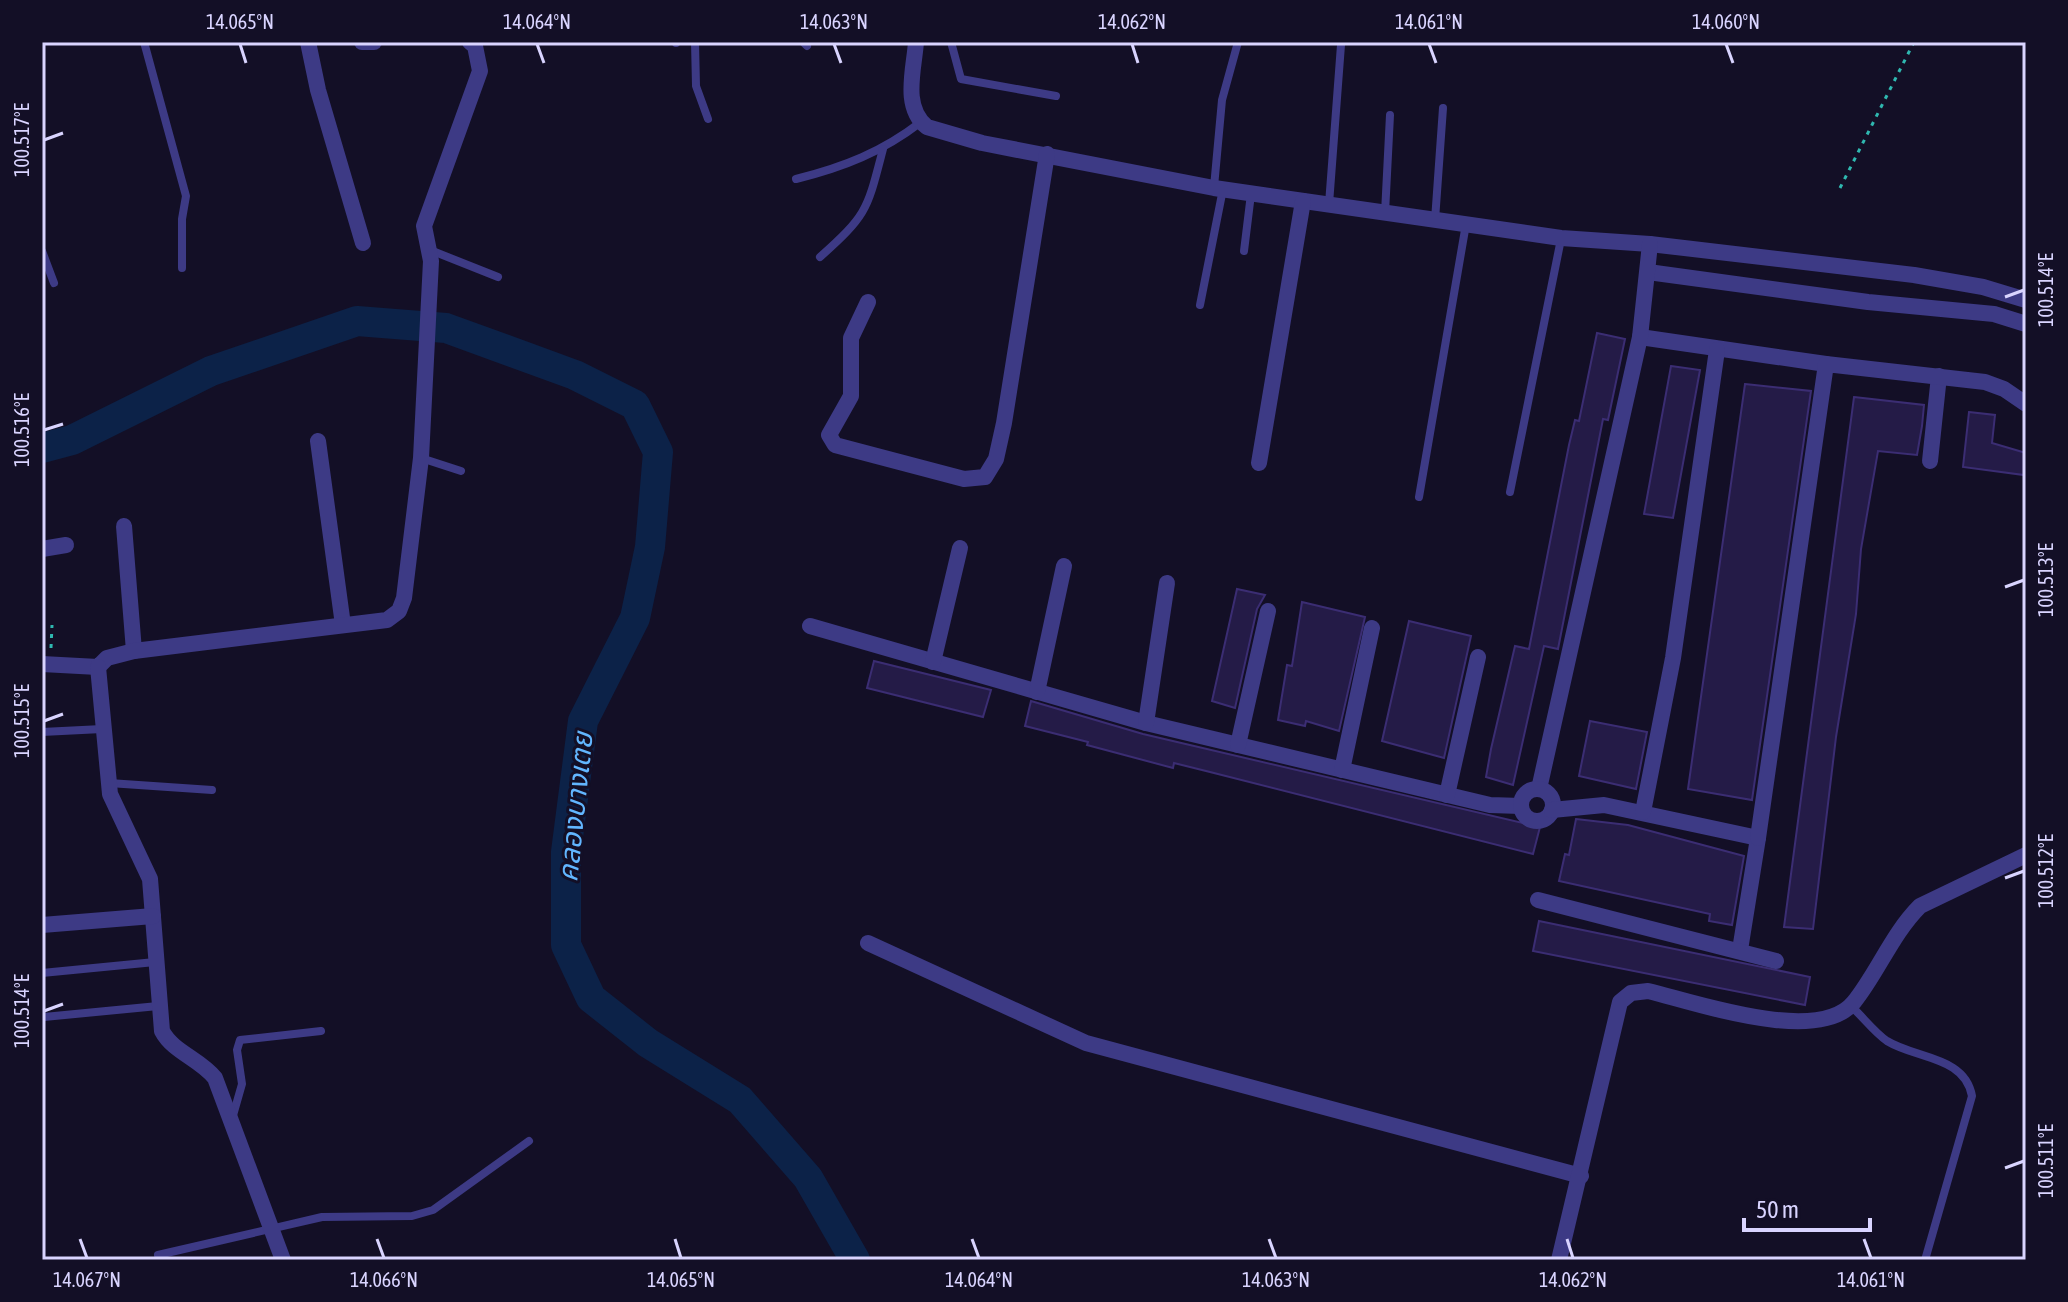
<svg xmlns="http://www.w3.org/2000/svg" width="2068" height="1302" viewBox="0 0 2068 1302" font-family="'Asap Condensed','Noto Sans Thai',sans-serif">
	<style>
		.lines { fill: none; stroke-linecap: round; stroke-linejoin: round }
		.river { stroke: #0c2248; stroke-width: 30 }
		.building { fill: #241b47; stroke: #3b2d73; stroke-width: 2 }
		.path { stroke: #2fb8b0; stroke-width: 3; stroke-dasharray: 4 6; stroke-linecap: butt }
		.lane { stroke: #3d3a85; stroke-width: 8 }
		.street { stroke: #3d3a85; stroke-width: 16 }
		.ticks { fill: none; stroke: #d9d4ff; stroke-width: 3 }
		.labels { text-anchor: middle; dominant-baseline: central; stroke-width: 6; stroke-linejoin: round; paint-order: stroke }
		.water-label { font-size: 28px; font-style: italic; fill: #62b6ff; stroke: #130f26 }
		.neatline { fill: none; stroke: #d9d4ff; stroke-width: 3 }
		.ticks-label { font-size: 20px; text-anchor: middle; fill: #d9d4ff }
	</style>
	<rect width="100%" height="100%" fill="#130f26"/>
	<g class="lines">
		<polyline class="river" points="42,448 72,440 211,371 357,321 446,328 575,375 635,405 658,452 650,547 635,618 583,721 566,852 566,945 591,998 648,1043 740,1100 808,1178 855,1260"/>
	</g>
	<g class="building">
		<polygon points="1597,333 1625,339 1608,420 1603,419 1558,649 1544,646 1513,785 1486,777 1491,749 1515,646 1529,649 1569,445 1575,420 1579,421"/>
		<polygon points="1671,366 1700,370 1673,518 1644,514"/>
		<polygon points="1745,384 1811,391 1752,800 1688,789"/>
		<polygon points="1854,397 1924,405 1922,426 1917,455 1878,451 1861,549 1856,614 1836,737 1813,929 1784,927"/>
		<polygon points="1969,412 1995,415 1992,443 2026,453 2024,475 1963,467"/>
		<polygon points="1237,589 1265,595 1257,609 1235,708 1212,701"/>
		<polygon points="1302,602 1365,617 1339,731 1306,721 1305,726 1278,720 1287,665 1292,666"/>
		<polygon points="1409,621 1471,636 1444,758 1382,741"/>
		<polygon points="874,661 991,690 983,717 867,688"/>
		<polygon points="1031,701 1143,734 1540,827 1533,854 1210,772 1174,763 1173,768 1087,745 1088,742 1025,726"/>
		<polygon points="1590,721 1647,732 1636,789 1579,776"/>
		<polygon points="1576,819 1628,825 1744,856 1732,925 1709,921 1710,914 1559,881 1565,854 1569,855"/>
		<polygon points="1539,921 1810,977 1805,1005 1533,951"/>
	</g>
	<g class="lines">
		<g class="path">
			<polyline points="1840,188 1914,42"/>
			<polyline points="51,648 52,625"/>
		</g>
		<g class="lane">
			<polyline points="144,42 186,196 182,219 182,268"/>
			<polyline points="695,42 696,86 708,119"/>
			<polyline points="803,42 807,46"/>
			<polyline points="951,42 961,79 1056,96"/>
			<polyline points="676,43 676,42"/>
			<path d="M796 179C844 167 882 152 921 122"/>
			<polyline points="1214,187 1222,100 1238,42"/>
			<polyline points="1329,204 1341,45"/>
			<polyline points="1385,213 1390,115"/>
			<polyline points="1435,220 1443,108"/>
			<polyline points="430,250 498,277"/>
			<polyline points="42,251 54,283"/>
			<polyline points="1244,251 1251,194"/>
			<path d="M820 257C868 214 867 210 883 149"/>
			<polyline points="1200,305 1223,189"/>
			<polyline points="421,458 461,471"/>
			<polyline points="1510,492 1561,239"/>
			<polyline points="1419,497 1466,224"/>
			<polyline points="42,732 102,729"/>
			<polyline points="109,783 212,790"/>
			<polyline points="42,973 155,962"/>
			<path d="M1851 1006C1863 1017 1874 1032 1887 1041 1916 1059 1965 1056 1972 1096L1925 1260"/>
			<polyline points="44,1017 158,1006"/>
			<polyline points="232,1119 242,1084 237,1050 240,1040 321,1031"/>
			<polyline points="158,1255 322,1217 412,1216 433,1210 529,1141"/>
		</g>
		<g class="street">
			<polyline points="308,42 318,90 363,243"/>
			<polyline points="362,42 374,42"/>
			<path d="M916 42C914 70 902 107 927 127L982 143 1214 188 1561 238 1650 244 1914 275 1983 287 2026 300"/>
			<polyline points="1648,272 1868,302 1994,314 2026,324"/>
			<polyline points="868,302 851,338 851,396 829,435 835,445 964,479 985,477 996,459 1004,423 1047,154"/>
			<polyline points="1640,337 1826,364"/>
			<polyline points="318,441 343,625"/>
			<polyline points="1930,461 1939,376"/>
			<polyline points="1259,463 1303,201"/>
			<polyline points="124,526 134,651"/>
			<polyline points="42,549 66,545"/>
			<polyline points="810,626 1146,723 1490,805 1521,806"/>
			<polyline points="933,662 960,548"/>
			<polyline points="42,664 98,667 107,658 134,651 387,620 399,611 404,598 421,458 431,261 424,226 480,71 475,46 470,42"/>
			<path d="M98 667 110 794 150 879 162 1031C173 1052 200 1059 215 1078L283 1260"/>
			<polyline points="1037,692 1064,566"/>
			<polyline points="1146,723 1167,583"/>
			<polyline points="1238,745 1268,611"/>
			<polyline points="1342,770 1372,628"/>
			<polyline points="1539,789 1640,337 1650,244"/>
			<circle cx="1537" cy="805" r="16"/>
			<polyline points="1447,795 1478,657"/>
			<polyline points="1552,810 1604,805 1758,838 1740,950"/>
			<polyline points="1643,812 1673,658 1717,350"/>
			<polyline points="1758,838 1826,364 1985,382 2004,389 2026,404"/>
			<polyline points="1538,900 1776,961"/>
			<polyline points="42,925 153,916"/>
			<polyline points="868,943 1086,1043 1581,1176"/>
			<path d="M1559 1260 1620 1002 1631 993 1648 991C1694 1002 1819 1046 1854 1002 1878 972 1892 934 1920 906L2026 855"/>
		</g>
	</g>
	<path class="ticks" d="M240 44 246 63M537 44 544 63M834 44 841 63M1132 44 1138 63M1429 44 1436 63M1726 44 1733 63M44 140 63 133M2005 297 2024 290M44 430 63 424M2005 587 2024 580M44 721 63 714M2005 878 2024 871M44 1011 63 1004M2005 1168 2024 1161M80 1239 87 1258M377 1239 384 1258M675 1239 681 1258M972 1239 979 1258M1269 1239 1276 1258M1567 1239 1573 1258M1864 1239 1871 1258"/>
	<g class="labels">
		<g class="water-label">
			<text transform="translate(575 807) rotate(-84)">คลองบางเตย</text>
		</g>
	</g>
	<rect width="2068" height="1302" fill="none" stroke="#130f26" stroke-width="88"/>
	<path d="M1744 1218v12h126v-12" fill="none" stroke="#d9d4ff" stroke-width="4"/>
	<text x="1756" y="1218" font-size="24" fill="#d9d4ff" stroke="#130f26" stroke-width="6" paint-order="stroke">50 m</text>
	<rect x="44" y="44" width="1980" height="1214" class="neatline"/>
	<g class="ticks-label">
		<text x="240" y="29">14.065°N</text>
		<text x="537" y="29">14.064°N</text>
		<text x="834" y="29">14.063°N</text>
		<text x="1132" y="29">14.062°N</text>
		<text x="1429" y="29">14.061°N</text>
		<text x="1726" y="29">14.060°N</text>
		<text transform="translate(22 140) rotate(-90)" y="7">100.517°E</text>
		<text transform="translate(2046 290) rotate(-90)" y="7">100.514°E</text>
		<text transform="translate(22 430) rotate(-90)" y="7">100.516°E</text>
		<text transform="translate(2046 580) rotate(-90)" y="7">100.513°E</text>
		<text transform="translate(22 721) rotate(-90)" y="7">100.515°E</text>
		<text transform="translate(2046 871) rotate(-90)" y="7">100.512°E</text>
		<text transform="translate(22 1011) rotate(-90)" y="7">100.514°E</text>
		<text transform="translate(2046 1161) rotate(-90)" y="7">100.511°E</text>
		<text x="87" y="1287">14.067°N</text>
		<text x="384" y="1287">14.066°N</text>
		<text x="681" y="1287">14.065°N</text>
		<text x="979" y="1287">14.064°N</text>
		<text x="1276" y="1287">14.063°N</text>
		<text x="1573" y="1287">14.062°N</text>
		<text x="1871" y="1287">14.061°N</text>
	</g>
</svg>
